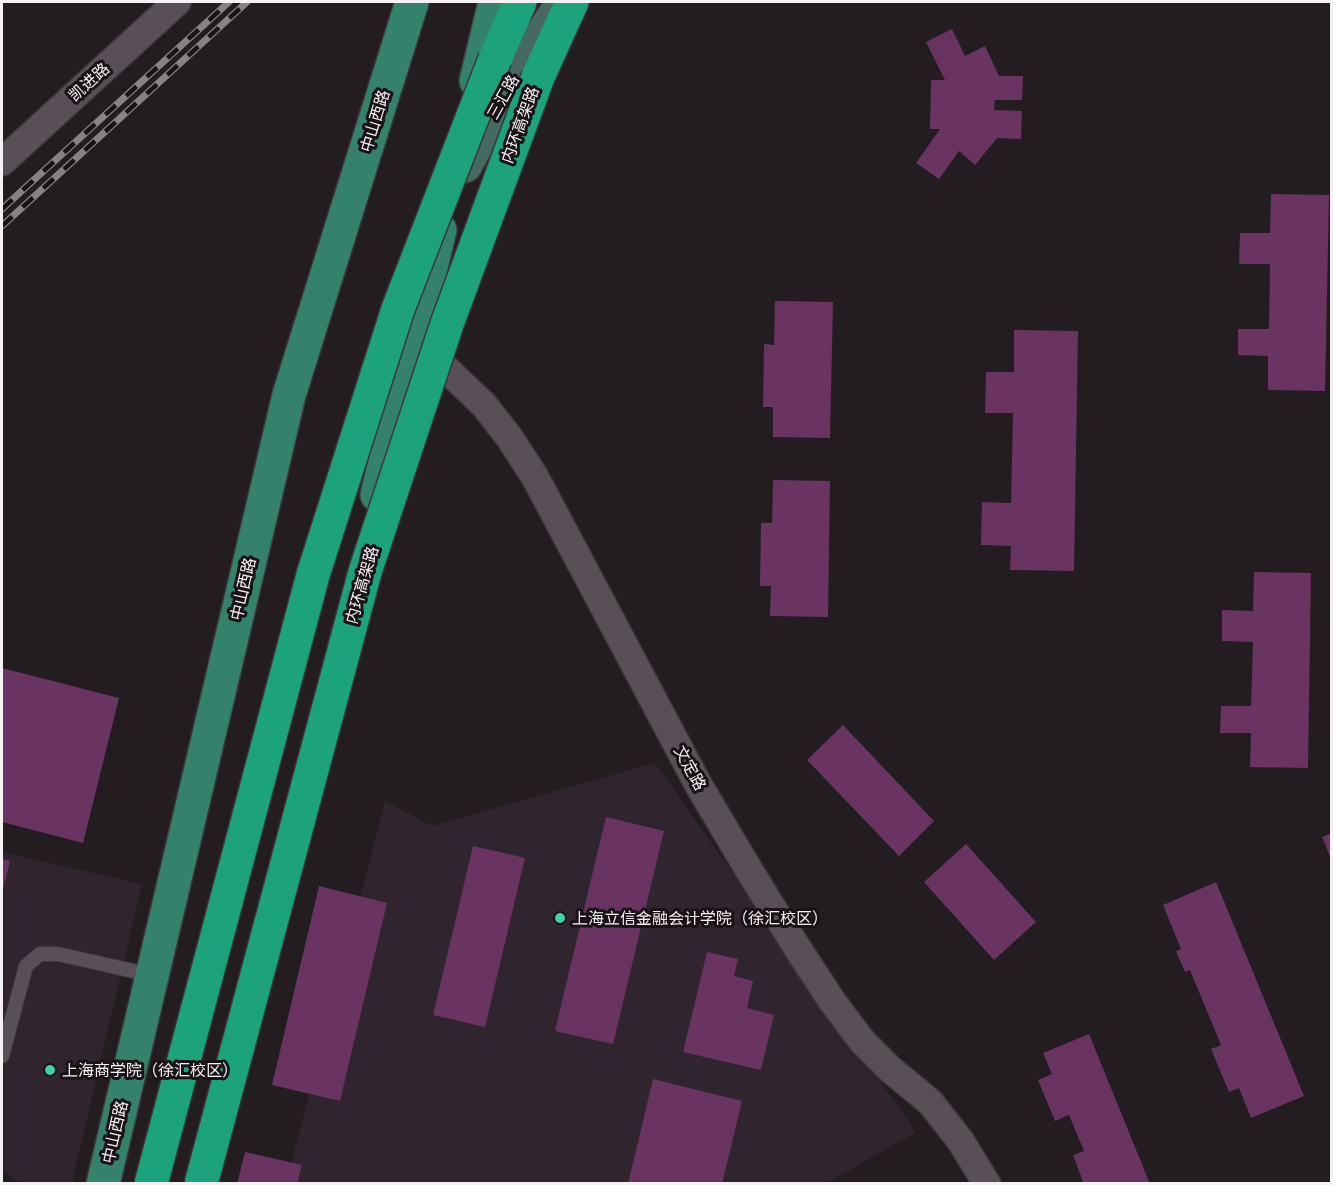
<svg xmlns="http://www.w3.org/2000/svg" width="1333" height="1185" viewBox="0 0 1333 1185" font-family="Helvetica,'Noto Sans SC',sans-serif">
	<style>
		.built { fill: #30252e }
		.building { fill: #693461 }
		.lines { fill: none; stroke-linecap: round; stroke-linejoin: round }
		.lane-casing { stroke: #3b363a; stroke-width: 16 }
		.street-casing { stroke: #3b363a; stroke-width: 30 }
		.secondary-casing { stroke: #3b363a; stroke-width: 36 }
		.primary-casing { stroke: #3b363a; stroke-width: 36 }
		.highway-casing { stroke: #3b363a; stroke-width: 36 }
		.lane { stroke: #585056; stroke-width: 14 }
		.street { stroke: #585056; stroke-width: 27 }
		.secondary { stroke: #466961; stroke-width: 33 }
		.primary { stroke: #34826c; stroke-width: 33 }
		.highway { stroke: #1ca37b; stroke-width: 33 }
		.rail-casing { stroke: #888287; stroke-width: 7 }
		.rail { stroke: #191318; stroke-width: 4.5; stroke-dasharray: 14; stroke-linecap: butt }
		.highway-bridge-casing { stroke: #3b363a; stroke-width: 36; stroke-linecap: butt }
		.highway-bridge { stroke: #1ca37b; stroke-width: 33 }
		.poi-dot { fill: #3cd4a4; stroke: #191318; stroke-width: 2 }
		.labels { text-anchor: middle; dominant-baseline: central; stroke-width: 6; stroke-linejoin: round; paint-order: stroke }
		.street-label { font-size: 16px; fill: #f6f1f5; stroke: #191318 }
		.poi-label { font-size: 16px; fill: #f6f1f5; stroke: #191318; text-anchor: start }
	</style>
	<rect width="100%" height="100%" fill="#231c21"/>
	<g class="built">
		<polygon points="655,763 916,1132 827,1183 286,1184 385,801 432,826"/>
		<polygon points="2,852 142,884 72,1183 21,1183 2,1171"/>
	</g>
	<g class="building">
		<polygon points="952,29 965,56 985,46 999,76 1023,76 1022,100 995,100 994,110 1022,111 1021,139 997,138 975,165 959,151 939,179 916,163 940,129 930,129 931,80 945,80 926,42"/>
		<polygon points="1271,194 1329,195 1325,391 1268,390 1268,356 1238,355 1238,329 1269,329 1270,264 1239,264 1240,233 1270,233"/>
		<polygon points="775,301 833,302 830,438 773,437 773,407 763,407 764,344 774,345"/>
		<polygon points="1014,330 1078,331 1074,571 1010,570 1011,546 981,545 982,502 1011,503 1013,413 985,413 986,372 1014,372"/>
		<polygon points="773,480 830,481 828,617 770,616 771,586 760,586 761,523 772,523"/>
		<polygon points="1254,572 1311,573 1308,768 1250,767 1251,733 1220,733 1221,706 1251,706 1253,642 1222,641 1222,610 1253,611"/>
		<polygon points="2,668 119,698 83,843 2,822"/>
		<polygon points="843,725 934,821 899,856 807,760"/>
		<polygon points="606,817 664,831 613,1044 555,1031"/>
		<polygon points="1332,833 1332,859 1331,859 1322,837"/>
		<polygon points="966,844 1036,922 994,960 924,882"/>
		<polygon points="473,846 525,858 485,1027 433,1015"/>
		<polygon points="2,859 10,861 2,893"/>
		<polygon points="1216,882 1304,1096 1251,1118 1239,1088 1229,1092 1211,1049 1221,1045 1190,970 1185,972 1176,951 1181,949 1163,905"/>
		<polygon points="319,886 387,903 340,1101 272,1085"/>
		<polygon points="707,952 738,959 734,976 753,981 747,1008 774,1015 761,1070 683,1052"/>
		<polygon points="1089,1034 1150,1184 1084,1184 1073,1155 1084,1151 1069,1115 1055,1121 1038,1080 1052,1074 1043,1053"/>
		<polygon points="653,1079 742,1101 722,1184 628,1184"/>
		<polygon points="245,1152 302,1165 297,1184 237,1184"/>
	</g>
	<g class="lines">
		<defs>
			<polyline id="lane" points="2,1056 26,966 40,954 58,954 151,975"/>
			<g id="street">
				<polyline points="2,162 177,2"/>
				<polyline points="423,347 484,405 509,437 535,477 699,786 749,870 796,946 832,1001 862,1041 890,1069 930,1102 960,1140 987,1184"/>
			</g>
			<polyline id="secondary" points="465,166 521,64 560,7"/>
			<g id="primary">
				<polyline points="476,81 495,2"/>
				<polyline points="377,495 440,230"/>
				<polyline points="103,1184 289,395 412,2"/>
			</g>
			<g id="highway">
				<polyline points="495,59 520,2"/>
				<polyline points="538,77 572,2"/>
			</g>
		</defs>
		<use href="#lane" class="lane-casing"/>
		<use href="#street" class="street-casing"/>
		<use href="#secondary" class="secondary-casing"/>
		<use href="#primary" class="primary-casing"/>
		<use href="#highway" class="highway-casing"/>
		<use href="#lane" class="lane"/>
		<use href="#street" class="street"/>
		<use href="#secondary" class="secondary"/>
		<use href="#primary" class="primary"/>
		<use href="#highway" class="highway"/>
		<defs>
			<g id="rail">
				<polyline points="2,209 229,2"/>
				<polyline points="2,226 247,2"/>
			</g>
		</defs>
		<use href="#rail" class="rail-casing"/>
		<use href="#rail" class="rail"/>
		<defs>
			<g id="highway-bridge">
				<polyline points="151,1184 313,575 398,309 495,59"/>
				<polyline points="201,1184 365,572 447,324 538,77"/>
			</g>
		</defs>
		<use href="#highway-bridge" class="highway-bridge-casing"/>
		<use href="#highway-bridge" class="highway-bridge"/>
	</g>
	<g class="poi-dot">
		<circle cx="560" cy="918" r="6"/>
		<circle cx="50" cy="1070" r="6"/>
	</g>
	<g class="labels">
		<g class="street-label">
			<text transform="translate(89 82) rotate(-42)">凯进路</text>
			<text transform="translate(503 97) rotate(-61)">三汇路</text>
			<text transform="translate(375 121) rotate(-73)">中山西路</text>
			<text transform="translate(520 125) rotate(-70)">内环高架路</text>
			<text transform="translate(362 585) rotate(-74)">内环高架路</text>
			<text transform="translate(243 589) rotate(-77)">中山西路</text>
			<text transform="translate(690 768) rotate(61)">文定路</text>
			<text transform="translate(115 1132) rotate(-77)">中山西路</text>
		</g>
		<g class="poi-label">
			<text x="572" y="918">上海立信金融会计学院（徐汇校区）</text>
			<text x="62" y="1070">上海商学院（徐汇校区）</text>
		</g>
	</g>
	<rect width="1333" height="1185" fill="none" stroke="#f6f1f5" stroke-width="6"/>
</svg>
